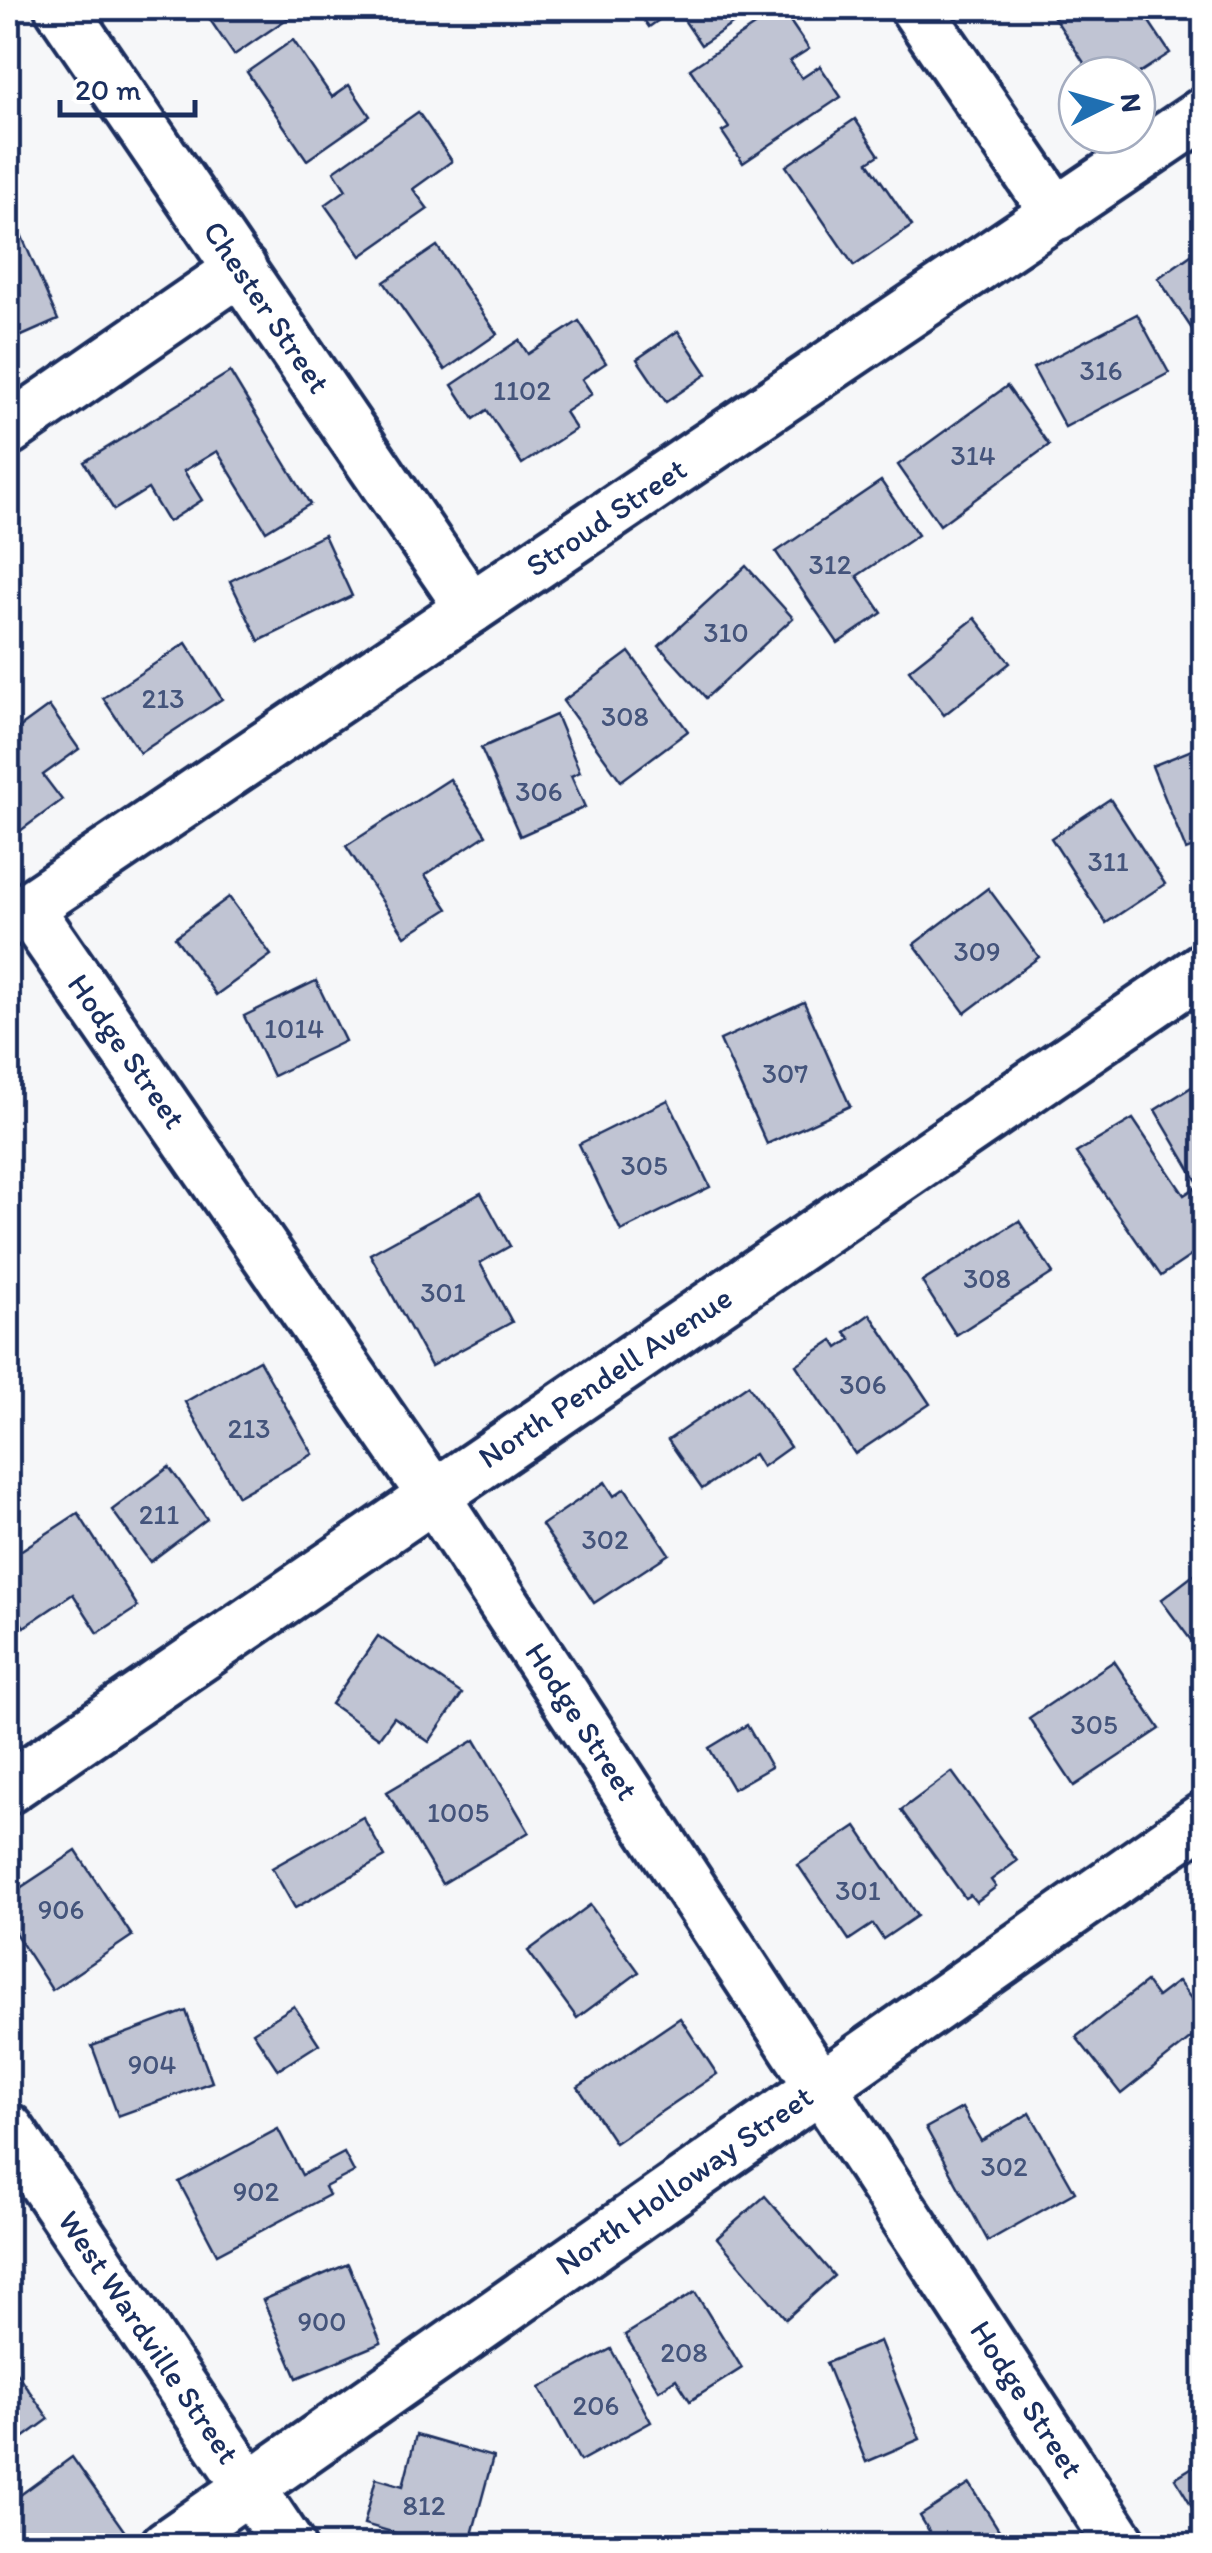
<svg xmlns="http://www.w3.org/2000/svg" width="1212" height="2553" viewBox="0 0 1212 2553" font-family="Itim,sans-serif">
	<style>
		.building { fill: #c0c4d3; stroke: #1b2f5e; stroke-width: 2.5 }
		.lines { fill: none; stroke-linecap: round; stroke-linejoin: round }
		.minor-casing { stroke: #1b2f5e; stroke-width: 58 }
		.minor { stroke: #fff; stroke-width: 50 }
		.labels { text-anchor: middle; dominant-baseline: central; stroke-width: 8; stroke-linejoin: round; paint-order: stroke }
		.number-label { font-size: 28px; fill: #44547b }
		.street-label { font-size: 32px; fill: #1b2f5e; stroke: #fff }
	</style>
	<rect width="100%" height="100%" fill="#f6f7f9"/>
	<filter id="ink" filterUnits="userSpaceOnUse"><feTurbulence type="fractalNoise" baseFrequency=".01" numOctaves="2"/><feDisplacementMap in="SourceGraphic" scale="20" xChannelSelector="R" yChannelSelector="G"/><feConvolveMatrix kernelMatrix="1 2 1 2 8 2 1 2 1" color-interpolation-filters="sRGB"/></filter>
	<g filter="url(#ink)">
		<g class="building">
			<polygon points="202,8 293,8 297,12 234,55"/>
			<polygon points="636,8 756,8 701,45 676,8 649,27"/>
			<polygon points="781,8 809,49 790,61 802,78 820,66 841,97 743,163 722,132 729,128 690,69"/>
			<polygon points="1048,8 1140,8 1170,53 1136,75 1092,75"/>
			<polygon points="293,40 332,97 349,85 370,116 307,160 247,72"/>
			<polygon points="418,112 452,161 413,189 428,209 361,256 325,205 346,190 334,171"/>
			<polygon points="855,119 879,155 868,162 912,226 854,266 786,166"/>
			<polygon points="17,225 58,320 8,342 8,230"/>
			<polygon points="437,246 497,334 445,370 384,282"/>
			<polygon points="1204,246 1204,347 1158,278"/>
			<polygon points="1137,314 1169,373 1065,427 1033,368"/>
			<polygon points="579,321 606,363 582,379 592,394 565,412 576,429 522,464 487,410 474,419 452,385 519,340 528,354"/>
			<polygon points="678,331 707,374 666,402 637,359"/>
			<polygon points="230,372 310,504 266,531 217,451 184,471 202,500 168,522 148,489 114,510 84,462"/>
			<polygon points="1007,386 1049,445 940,525 898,465"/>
			<polygon points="881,481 918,535 857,576 882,613 838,643 776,552"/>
			<polygon points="324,535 352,596 259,641 230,581"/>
			<polygon points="746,566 793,618 706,698 659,646"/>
			<polygon points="975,618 1010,663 944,715 909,670"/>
			<polygon points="186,643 222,699 140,753 103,698"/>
			<polygon points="629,652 688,731 621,781 563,701"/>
			<polygon points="49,706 79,749 43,775 62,800 16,834 8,822 8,736"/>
			<polygon points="556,715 580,772 571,776 585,807 520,836 481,748"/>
			<polygon points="1204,745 1204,843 1186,850 1152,766"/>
			<polygon points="450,779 486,835 425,875 448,909 405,936 346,846"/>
			<polygon points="1110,799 1165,884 1106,923 1051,838"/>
			<polygon points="988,888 1039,957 965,1013 914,944"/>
			<polygon points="229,897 271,955 216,995 175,937"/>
			<polygon points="316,981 345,1041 273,1076 244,1016"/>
			<polygon points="804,1002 850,1106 767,1144 720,1040"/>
			<polygon points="1204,1061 1204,1193 1155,1110 1201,1081 1194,1068"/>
			<polygon points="668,1100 710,1187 621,1231 579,1144"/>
			<polygon points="1133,1119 1184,1195 1198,1186 1204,1196 1204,1247 1161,1276 1076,1153"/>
			<polygon points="481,1193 510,1246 480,1263 512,1322 431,1366 370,1254"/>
			<polygon points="1019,1221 1053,1273 956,1335 922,1282"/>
			<polygon points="870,1314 930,1404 855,1454 796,1365 833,1340 838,1348 851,1339 845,1332"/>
			<polygon points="259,1360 313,1454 238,1496 185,1402"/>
			<polygon points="748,1385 790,1447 762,1467 754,1454 702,1489 668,1440"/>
			<polygon points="169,1467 207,1519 150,1562 112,1510"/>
			<polygon points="605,1482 614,1496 625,1488 669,1554 594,1603 542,1525"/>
			<polygon points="78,1513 138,1607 98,1633 73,1594 24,1627 8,1602 8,1559"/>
			<polygon points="1204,1567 1204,1641 1196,1647 1161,1600"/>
			<polygon points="378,1636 462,1694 429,1742 394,1717 379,1738 331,1704"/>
			<polygon points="1114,1661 1160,1729 1074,1786 1029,1718"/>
			<polygon points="747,1725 771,1767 733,1789 709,1748"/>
			<polygon points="475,1740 529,1832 442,1884 387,1792"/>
			<polygon points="952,1772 1017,1861 991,1880 996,1887 976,1902 970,1895 965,1898 901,1810"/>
			<polygon points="363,1817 385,1857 295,1908 272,1868"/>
			<polygon points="856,1826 917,1916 883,1939 873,1924 849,1940 798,1865"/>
			<polygon points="76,1851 132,1936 52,1990 8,1922 8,1896"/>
			<polygon points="590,1905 639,1972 577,2018 528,1951"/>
			<polygon points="1178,1981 1204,2016 1204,2028 1121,2094 1076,2037 1146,1982 1157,1997"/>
			<polygon points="294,2006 319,2044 278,2070 253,2032"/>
			<polygon points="186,2011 212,2082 118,2116 92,2046"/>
			<polygon points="680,2018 717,2074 615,2143 578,2087"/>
			<polygon points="962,2108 981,2141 1030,2113 1075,2192 988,2241 926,2128"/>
			<polygon points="278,2129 302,2175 344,2153 354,2172 325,2187 329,2195 217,2254 179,2182"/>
			<polygon points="765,2196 834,2276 786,2319 717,2238"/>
			<polygon points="348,2264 381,2343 297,2378 263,2300"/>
			<polygon points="695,2292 742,2368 690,2401 676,2379 659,2390 625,2335"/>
			<polygon points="880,2341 920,2439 866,2462 826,2363"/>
			<polygon points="611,2349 651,2422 580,2461 540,2388"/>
			<polygon points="11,2365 49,2419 8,2449 8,2368"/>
			<polygon points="416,2435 493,2457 469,2546 440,2546 364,2524 376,2478 403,2486"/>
			<polygon points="72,2457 125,2532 106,2546 13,2546 8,2538 8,2504"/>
			<polygon points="1204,2460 1204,2526 1175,2478"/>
			<polygon points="970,2484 1009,2546 938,2546 920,2516"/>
		</g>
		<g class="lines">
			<defs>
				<g id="minor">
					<polyline points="61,8 471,608"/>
					<polyline points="916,8 1057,214"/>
					<polyline points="8,430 241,269"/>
					<polyline points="27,907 433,1495 1122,2546"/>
					<polyline points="8,921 1204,113"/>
					<polyline points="8,1788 1204,968"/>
					<polyline points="8,2129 289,2546"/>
					<polyline points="166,2546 1204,1818"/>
				</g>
			</defs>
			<use href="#minor" class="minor-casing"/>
			<use href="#minor" class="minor"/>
		</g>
	</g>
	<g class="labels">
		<g class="number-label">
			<text x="1101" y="370">316</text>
			<text x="522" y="390">1102</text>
			<text x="973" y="455">314</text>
			<text x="830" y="564">312</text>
			<text x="726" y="632">310</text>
			<text x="163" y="698">213</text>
			<text x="625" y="716">308</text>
			<text x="539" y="791">306</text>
			<text x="1108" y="861">311</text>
			<text x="977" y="951">309</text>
			<text x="294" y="1028">1014</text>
			<text x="785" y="1073">307</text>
			<text x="644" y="1165">305</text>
			<text x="987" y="1278">308</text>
			<text x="443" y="1292">301</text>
			<text x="863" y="1384">306</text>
			<text x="249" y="1428">213</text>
			<text x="159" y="1514">211</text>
			<text x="605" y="1539">302</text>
			<text x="1094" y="1724">305</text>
			<text x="458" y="1812">1005</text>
			<text x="858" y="1890">301</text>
			<text x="61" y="1909">906</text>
			<text x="152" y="2064">904</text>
			<text x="1004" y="2166">302</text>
			<text x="256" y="2191">902</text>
			<text x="322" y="2321">900</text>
			<text x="684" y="2352">208</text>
			<text x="596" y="2405">206</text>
			<text x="424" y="2505">812</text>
		</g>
		<g class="street-label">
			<text transform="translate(267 307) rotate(56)">Chester Street</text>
			<text transform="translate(606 517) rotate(-34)">Stroud Street</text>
			<text transform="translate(127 1051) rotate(55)">Hodge Street</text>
			<text transform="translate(605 1377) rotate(-34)">North Pendell Avenue</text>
			<text transform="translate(582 1721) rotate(57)">Hodge Street</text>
			<text transform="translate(684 2180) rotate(-35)">North Holloway Street</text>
			<text transform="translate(149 2337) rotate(56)">West Wardville Street</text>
			<text transform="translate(1027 2399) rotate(57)">Hodge Street</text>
		</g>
	</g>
	<rect width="1212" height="2553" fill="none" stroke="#fff" stroke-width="40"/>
	<rect x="20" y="20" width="1172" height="2513" fill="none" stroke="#1b2f5e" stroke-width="4" filter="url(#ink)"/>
	<g transform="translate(1107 105) rotate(85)"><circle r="48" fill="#ffffff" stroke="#a4acbf" stroke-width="2.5"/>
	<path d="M0-8L18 38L0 25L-18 38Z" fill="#1f6fb2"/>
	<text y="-15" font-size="28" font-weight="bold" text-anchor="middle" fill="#1b2f5e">N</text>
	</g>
	<path d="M60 100v15h135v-15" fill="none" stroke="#1b2f5e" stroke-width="5"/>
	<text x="75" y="100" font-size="30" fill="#1b2f5e" stroke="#ffffff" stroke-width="8" paint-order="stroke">20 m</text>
</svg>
